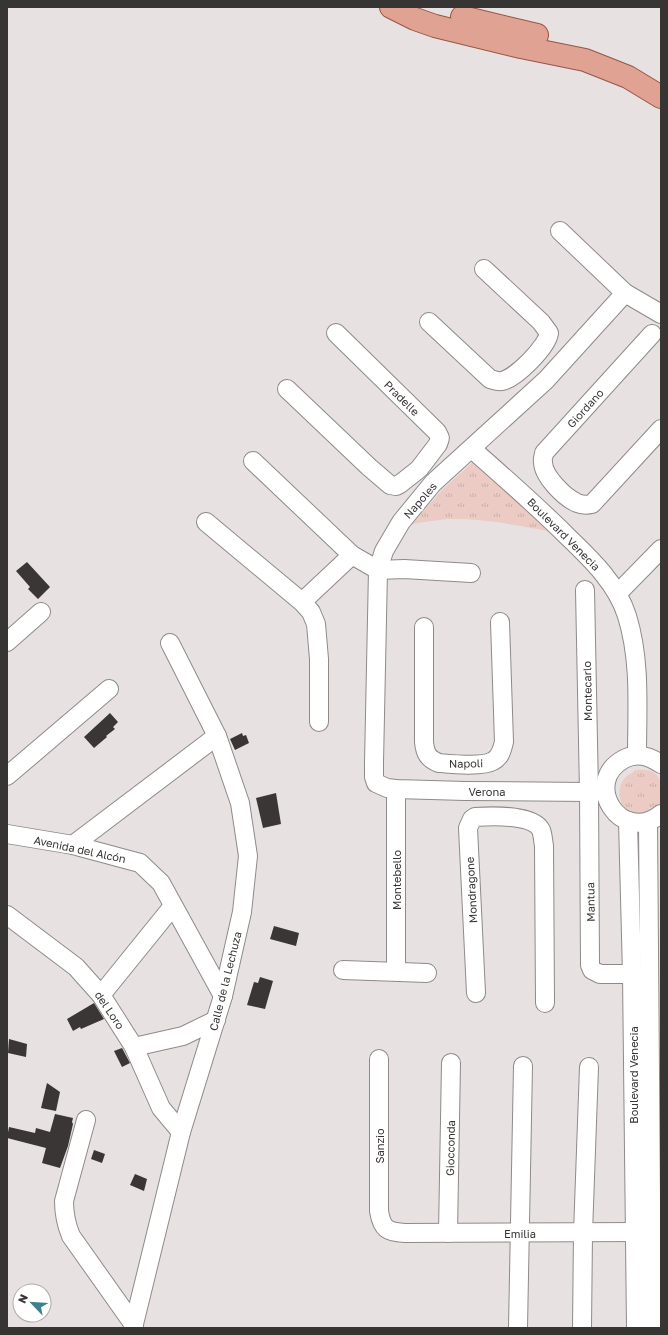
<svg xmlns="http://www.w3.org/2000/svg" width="668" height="1335" viewBox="0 0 668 1335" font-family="'Golos Text',sans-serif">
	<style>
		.park { fill: url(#park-tufts) }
		.building { fill: #3a3635 }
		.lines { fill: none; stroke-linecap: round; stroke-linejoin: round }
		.minor-casing { stroke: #8f8a89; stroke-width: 20 }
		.major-casing { stroke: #975443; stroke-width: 24 }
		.minor { stroke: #fff; stroke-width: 18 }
		.major { stroke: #e0a293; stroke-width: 22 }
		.labels { text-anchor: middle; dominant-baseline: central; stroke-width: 4; stroke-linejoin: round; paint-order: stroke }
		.street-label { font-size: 11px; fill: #373534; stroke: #fff }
	</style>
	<defs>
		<pattern id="park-tufts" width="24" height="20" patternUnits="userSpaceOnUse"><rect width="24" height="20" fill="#ebcbc3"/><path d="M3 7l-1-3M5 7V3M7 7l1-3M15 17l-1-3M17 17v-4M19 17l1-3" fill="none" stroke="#caafa8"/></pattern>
	</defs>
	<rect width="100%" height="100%" fill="#e7e2e1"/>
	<g class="park">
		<path d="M474 461 552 532C518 525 483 518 448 519 436 520 424 522 412 524L442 490Z"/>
		<path d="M636 770C665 768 661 784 661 805 656 811 652 811 645 813 642 813 638 815 636 814 620 812 615 790 624 779 627 775 632 773 636 770Z"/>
	</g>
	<g class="building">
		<polygon points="27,562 50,587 38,599 28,589 30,587 16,571"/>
		<polygon points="110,713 118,722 113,727 115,729 106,736 107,737 94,748 84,737"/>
		<polygon points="242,733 243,736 246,735 249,743 235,750 230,739"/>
		<polygon points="276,793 281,824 263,828 256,798"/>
		<polygon points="274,926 299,933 296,946 270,939"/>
		<polygon points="260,977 273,981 265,1009 247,1005 254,982 258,983"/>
		<polygon points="94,1003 104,1019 81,1029 80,1027 73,1031 67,1019"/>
		<polygon points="9,1039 27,1044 26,1057 8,1053"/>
		<polygon points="122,1048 130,1063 122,1067 114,1051"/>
		<polygon points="47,1083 60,1092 56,1111 41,1108"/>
		<polygon points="55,1114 73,1118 72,1122 73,1124 68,1146 60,1168 42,1163 46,1148 7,1138 9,1127 35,1133 36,1128 50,1132"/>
		<polygon points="94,1150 105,1154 102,1163 91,1159"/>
		<polygon points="135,1174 147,1179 144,1191 130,1185"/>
	</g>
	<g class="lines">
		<defs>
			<g id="minor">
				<polyline points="560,231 625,293 661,314"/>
				<path d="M429 322 490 379C494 380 498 382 502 381 516 378 547 347 549 333L541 322 484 269"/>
				<path d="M652 334 544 453C544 456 542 459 543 462 543 476 564 497 577 503 582 505 587 505 592 504L661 429"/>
				<polyline points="287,389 369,467 390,485 396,486 400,484 419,469 438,444 440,438 437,432 336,333"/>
				<path d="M472 449C505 478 537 506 568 537 592 560 617 584 627 616 641 661 637 709 637 755"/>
				<polyline points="253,461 352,555 378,570 404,569 471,573"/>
				<polyline points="206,522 302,602 311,612 316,624 319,659 319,722"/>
				<polyline points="585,590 589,792 590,965 592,970 600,974 632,974"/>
				<polyline points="618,593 661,549"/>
				<polyline points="302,602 352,555"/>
				<path d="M424 627V742C425 753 428 759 439 763 451 764 483 767 493 761 501 757 502 749 504 742L500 622"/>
				<polyline points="7,642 41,612"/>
				<path d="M661 764C649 756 637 752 624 759 581 782 621 846 661 814"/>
				<polyline points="7,776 109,689"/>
				<polyline points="605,791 589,792 465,791 396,789 387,788 376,783 374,777 374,763 378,570 384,551 401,522 433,483 546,380 625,293"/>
				<polyline points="628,821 632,974 636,1328"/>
				<polyline points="648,822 652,1328"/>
				<polyline points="7,834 73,845 140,863 161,883 223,996"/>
				<polyline points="73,845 217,736"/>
				<polyline points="7,915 76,967 101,995 134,1047 161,1108 181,1132"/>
				<polyline points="343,970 427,973"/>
				<polyline points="396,971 396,789"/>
				<path d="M476 993 468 828 472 819 475 817C491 816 533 814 541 830 543 835 543 841 544 846L545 1003"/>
				<polyline points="101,995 173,906"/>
				<polyline points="134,1047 183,1036 216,1020"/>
				<path d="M379 1059V1211C382 1229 387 1232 405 1233L646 1232"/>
				<path d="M86 1120 64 1201C64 1214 66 1224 71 1236L134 1325"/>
				<polyline points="448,1233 451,1063"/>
				<polyline points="133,1328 181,1132 223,996 242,912 248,856 240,803 217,736 170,643"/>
				<polyline points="518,1328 523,1066"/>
				<polyline points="582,1328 583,1233 589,1067"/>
			</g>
			<g id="major">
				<polyline points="391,7 415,19 435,26 521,47 585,60 628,77 661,97"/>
				<polyline points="462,17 537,35"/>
			</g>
		</defs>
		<use href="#minor" class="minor-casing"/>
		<use href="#major" class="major-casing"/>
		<use href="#minor" class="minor"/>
		<use href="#major" class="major"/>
	</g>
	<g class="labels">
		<g class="street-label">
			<text transform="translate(402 398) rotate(45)">Pradelle</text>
			<text transform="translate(585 408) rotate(-48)">Giordano</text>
			<text transform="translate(420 500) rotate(-49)">Napoles</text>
			<text transform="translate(564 534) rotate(45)">Boulevard Venecia</text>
			<text transform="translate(587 691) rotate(-91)">Montecarlo</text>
			<text transform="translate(466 763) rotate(-1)">Napoli</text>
			<text x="487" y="791">Verona</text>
			<text transform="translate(80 849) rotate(12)">Avenida del Alcón</text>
			<text transform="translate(396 880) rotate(-90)">Montebello</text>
			<text transform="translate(471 890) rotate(-93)">Mondragone</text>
			<text transform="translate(590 902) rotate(-91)">Mantua</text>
			<text transform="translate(225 981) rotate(-76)">Calle de la Lechuza</text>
			<text transform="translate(110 1010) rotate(56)">del Loro</text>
			<text transform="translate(633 1075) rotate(-90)">Boulevard Venecia</text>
			<text transform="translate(379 1146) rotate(-90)">Sanzio</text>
			<text transform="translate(450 1148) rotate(-89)">Giocconda</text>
			<text x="520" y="1233">Emilia</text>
		</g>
	</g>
	<rect width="668" height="1335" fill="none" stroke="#373534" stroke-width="16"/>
	<g transform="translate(32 1303) rotate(295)"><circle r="19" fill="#ffffff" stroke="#afaeae"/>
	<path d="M0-3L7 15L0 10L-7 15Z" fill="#3d8090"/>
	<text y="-6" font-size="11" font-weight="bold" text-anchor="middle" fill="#373534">N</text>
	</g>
</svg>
